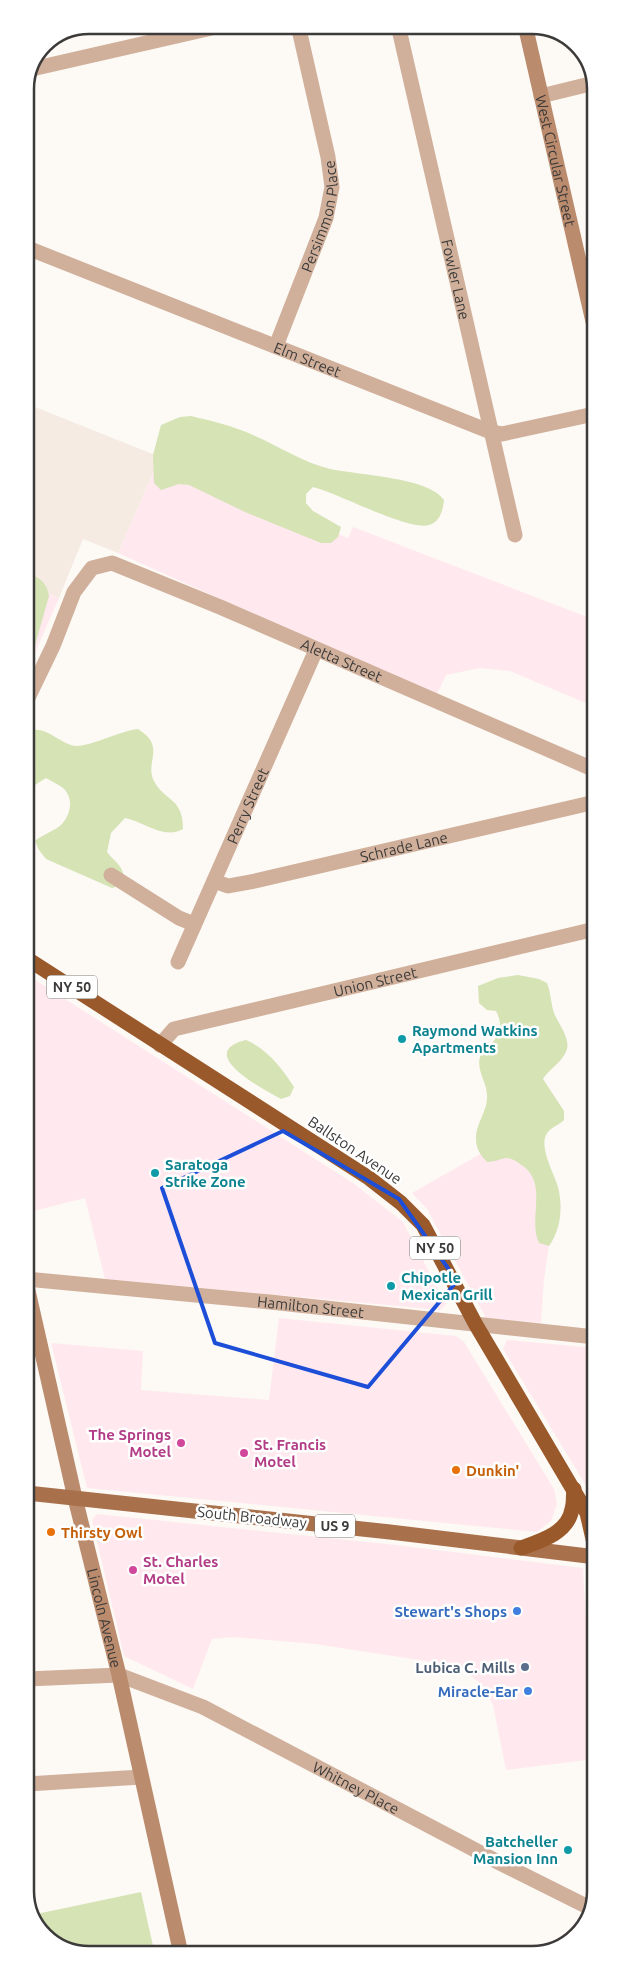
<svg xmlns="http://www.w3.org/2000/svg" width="621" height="1980" viewBox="0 0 621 1980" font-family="Ubuntu,sans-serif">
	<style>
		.commercial { fill: #ffe9ef }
		.built { fill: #f6ebe3 }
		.green { fill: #d5e3b5 }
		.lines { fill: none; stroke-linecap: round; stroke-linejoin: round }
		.street { stroke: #d0b09b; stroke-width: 15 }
		.secondary { stroke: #ba8b6d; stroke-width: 15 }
		.primary { stroke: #a9714b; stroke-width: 15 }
		.highway { stroke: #9a592a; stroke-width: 15 }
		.marked { fill: none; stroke: #1d4ed8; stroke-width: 4; stroke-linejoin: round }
		.culture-dot { fill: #0f9aa8; stroke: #fff; stroke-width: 2 }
		.hotel-dot { fill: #d1479c; stroke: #fff; stroke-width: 2 }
		.food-dot { fill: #e8710a; stroke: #fff; stroke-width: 2 }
		.shop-dot { fill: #3f7fe0; stroke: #fff; stroke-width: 2 }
		.service-dot { fill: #5c6f8a; stroke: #fff; stroke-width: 2 }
		.labels { text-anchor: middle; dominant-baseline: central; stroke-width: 5; stroke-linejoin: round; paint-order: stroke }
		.shield { fill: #fff; stroke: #777675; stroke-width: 1 }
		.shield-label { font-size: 14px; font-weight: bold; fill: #3d3b3a }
		.street-label { font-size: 15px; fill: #3d3b3a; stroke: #fff }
		.culture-label { font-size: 15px; font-weight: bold; fill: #0d838f; stroke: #fff; text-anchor: start }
		.hotel-label { font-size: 15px; font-weight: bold; fill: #b23c85; stroke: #fff; text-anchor: start }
		.food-label { font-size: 15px; font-weight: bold; fill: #c56008; stroke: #fff; text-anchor: start }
		.shop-label { font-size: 15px; font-weight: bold; fill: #366cbe; stroke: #fff; text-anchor: end }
		.service-label { font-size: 15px; font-weight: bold; fill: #4e5e75; stroke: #fff; text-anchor: end }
		.rim { fill: none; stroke: #3d3b3a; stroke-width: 2.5 }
	</style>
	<rect width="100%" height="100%" fill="#fdf9f5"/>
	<g class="commercial">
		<polygon points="160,457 348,538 353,527 595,620 595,707 510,671 480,668 446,675 437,694 315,642 118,553"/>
		<polygon points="26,584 59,598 26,673"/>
		<polygon points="26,974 353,1183 403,1222 446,1304 440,1310 105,1279 85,1198 26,1213"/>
		<polygon points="528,1127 551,1231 544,1279 541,1323 486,1318 427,1209 412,1193"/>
		<polygon points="279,1318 456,1336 464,1342 554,1489 557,1504 551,1521 537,1532 87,1488 51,1343 143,1351 141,1390 269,1400"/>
		<polygon points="507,1340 595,1348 596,1502 503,1349"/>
		<polygon points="97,1514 396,1545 583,1568 594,1759 506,1770 493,1705 481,1684 458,1666 315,1644 234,1637 212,1639 193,1689 124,1656 92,1520"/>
	</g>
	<polygon class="built" points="25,403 160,457 118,553 83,539 59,598 26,584"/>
	<g class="green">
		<path d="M191 416C212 421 233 426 253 435 279 446 302 462 330 469 357 475 429 477 444 500 443 510 440 522 429 525 408 531 338 493 313 487L306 494V503L313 511 341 527 338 537 331 543H321L245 512 189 485 179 484 161 490 154 483 153 455 161 425 180 417Z"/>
		<path d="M26 573C39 576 47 583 49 596L30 663 26 670Z"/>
		<path d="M138 729C167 747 144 762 154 781 165 802 183 797 183 829 164 840 145 822 125 818L111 833 107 852C117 865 127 867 122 885L112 888 46 859 39 850 35 841C43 834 55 831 62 824 71 814 74 798 63 788 58 784 51 781 46 778L30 788 26 785V733C44 721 59 745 77 746 90 746 121 731 138 729Z"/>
		<path d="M518 975 539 979 547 983C551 993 551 1004 554 1013 558 1023 570 1038 567 1049 564 1061 549 1069 543 1079L564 1111V1120C559 1125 552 1127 548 1132 537 1144 554 1173 558 1187 563 1207 561 1229 549 1246L539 1243C527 1218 550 1182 520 1164 517 1161 511 1158 506 1158 500 1159 494 1162 487 1162 480 1155 476 1148 476 1139 475 1125 487 1112 487 1098 488 1083 476 1071 480 1057 481 1053 485 1051 487 1048 500 1036 504 1027 496 1011L487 1010 479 1003 478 986 498 978Z"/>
		<path d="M246 1040C266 1048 283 1069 294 1087L290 1096 281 1099C265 1090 193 1053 246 1040Z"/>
		<polygon points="141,1892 155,1955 85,1955 47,1939 32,1915"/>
	</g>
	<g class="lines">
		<g class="street">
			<path id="s1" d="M398 25 515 535"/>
			<polyline points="32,69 225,25"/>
			<polyline points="541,96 594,83"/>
			<path id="s2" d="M25 247 491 432 502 434 594 414"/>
			<path id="s3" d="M276 346 326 218 332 187 328 157 298 25"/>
			<path id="s4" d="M26 702 53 646 74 592 92 568 112 563 220 607 595 770"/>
			<polyline points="111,875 179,918 194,924"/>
			<path id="s5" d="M214 881 228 886 255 881 595 802"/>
			<path id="s6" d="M178 962 316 650"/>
			<path id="s7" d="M160 1045 174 1029 595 929"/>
			<path id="s8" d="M26 1279 270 1302 595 1337"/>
			<path id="s9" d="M27 1679 119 1675 203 1707 498 1862 590 1908"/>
			<polyline points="27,1784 141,1777"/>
		</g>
		<g class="secondary">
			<path id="s10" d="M525 25 594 326"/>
			<path id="s11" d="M26 1282 75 1498 119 1675 181 1954"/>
		</g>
		<polyline class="primary" points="27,1493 390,1532 596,1557"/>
		<g class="highway">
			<polyline points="26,958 369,1178 401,1203 423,1225 476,1325 587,1513 596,1552"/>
			<path d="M521 1548C541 1541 568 1533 572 1509 574 1503 573 1496 574 1489"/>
		</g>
	</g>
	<path class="marked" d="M283 1131 399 1199 457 1281 368 1387 215 1343 162 1188Z"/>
	<g class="culture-dot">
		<circle cx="402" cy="1039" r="5"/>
		<circle cx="155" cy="1173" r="5"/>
		<circle cx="391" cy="1286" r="5"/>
		<circle cx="568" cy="1850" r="5"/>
	</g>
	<g class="hotel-dot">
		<circle cx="181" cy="1443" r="5"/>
		<circle cx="244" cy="1453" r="5"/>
		<circle cx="133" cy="1570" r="5"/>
	</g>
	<g class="food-dot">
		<circle cx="456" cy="1470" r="5"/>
		<circle cx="51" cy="1532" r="5"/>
	</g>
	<g class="shop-dot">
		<circle cx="517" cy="1611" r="5"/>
		<circle cx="528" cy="1691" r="5"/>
	</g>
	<circle class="service-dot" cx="525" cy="1667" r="5"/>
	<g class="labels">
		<g class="shield">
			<rect x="47" y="975.5" width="50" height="23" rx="4"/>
			<rect x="410" y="1236.5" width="50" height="23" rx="4"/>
			<rect x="315" y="1514.5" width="40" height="23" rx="4"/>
		</g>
		<g class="shield-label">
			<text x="72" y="987">NY 50</text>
			<text x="435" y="1248">NY 50</text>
			<text x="335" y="1526">US 9</text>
		</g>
		<g class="street-label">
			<text stroke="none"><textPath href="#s10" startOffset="139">West Circular Street</textPath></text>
			<text stroke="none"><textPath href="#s3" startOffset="138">Persimmon Place</textPath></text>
			<text stroke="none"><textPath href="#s1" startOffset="261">Fowler Lane</textPath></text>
			<text stroke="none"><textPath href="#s2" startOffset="304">Elm Street</textPath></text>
			<text stroke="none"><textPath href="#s4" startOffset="420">Aletta Street</textPath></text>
			<text stroke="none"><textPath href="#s6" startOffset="171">Perry Street</textPath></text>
			<text stroke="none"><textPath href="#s5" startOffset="195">Schrade Lane</textPath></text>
			<text stroke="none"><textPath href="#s7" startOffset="228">Union Street</textPath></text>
			<text transform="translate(355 1150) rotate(34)">Ballston Avenue</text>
			<text stroke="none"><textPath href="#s8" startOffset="286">Hamilton Street</textPath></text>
			<text transform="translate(252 1517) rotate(6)">South Broadway</text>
			<text stroke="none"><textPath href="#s11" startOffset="345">Lincoln Avenue</textPath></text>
			<text stroke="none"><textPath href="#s9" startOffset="355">Whitney Place</textPath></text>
		</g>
		<g class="culture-label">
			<text x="412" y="1030">Raymond Watkins<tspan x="412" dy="17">Apartments</tspan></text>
			<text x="165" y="1164">Saratoga<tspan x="165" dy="17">Strike Zone</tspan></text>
			<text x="401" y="1277">Chipotle<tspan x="401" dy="17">Mexican Grill</tspan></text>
			<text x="558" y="1841" text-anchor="end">Batcheller<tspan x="558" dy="17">Mansion Inn</tspan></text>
		</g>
		<g class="hotel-label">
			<text x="171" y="1434" text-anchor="end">The Springs<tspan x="171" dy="17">Motel</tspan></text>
			<text x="254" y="1444">St. Francis<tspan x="254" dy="17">Motel</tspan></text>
			<text x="143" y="1561">St. Charles<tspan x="143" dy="17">Motel</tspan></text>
		</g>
		<g class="food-label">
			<text x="466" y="1470">Dunkin'</text>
			<text x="61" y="1532">Thirsty Owl</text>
		</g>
		<g class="shop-label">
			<text x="507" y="1611">Stewart's Shops</text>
			<text x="518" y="1691">Miracle-Ear</text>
		</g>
		<g class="service-label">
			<text x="515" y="1667">Lubica C. Mills</text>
		</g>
	</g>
	<path d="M0 0H621V1980H0ZM89 34H532A55 55 0 0 1 587 89V1891A55 55 0 0 1 532 1946H89A55 55 0 0 1 34 1891V89A55 55 0 0 1 89 34Z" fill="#fff" fill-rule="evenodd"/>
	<path class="rim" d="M89 34H532A55 55 0 0 1 587 89V1891A55 55 0 0 1 532 1946H89A55 55 0 0 1 34 1891V89A55 55 0 0 1 89 34Z"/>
</svg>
